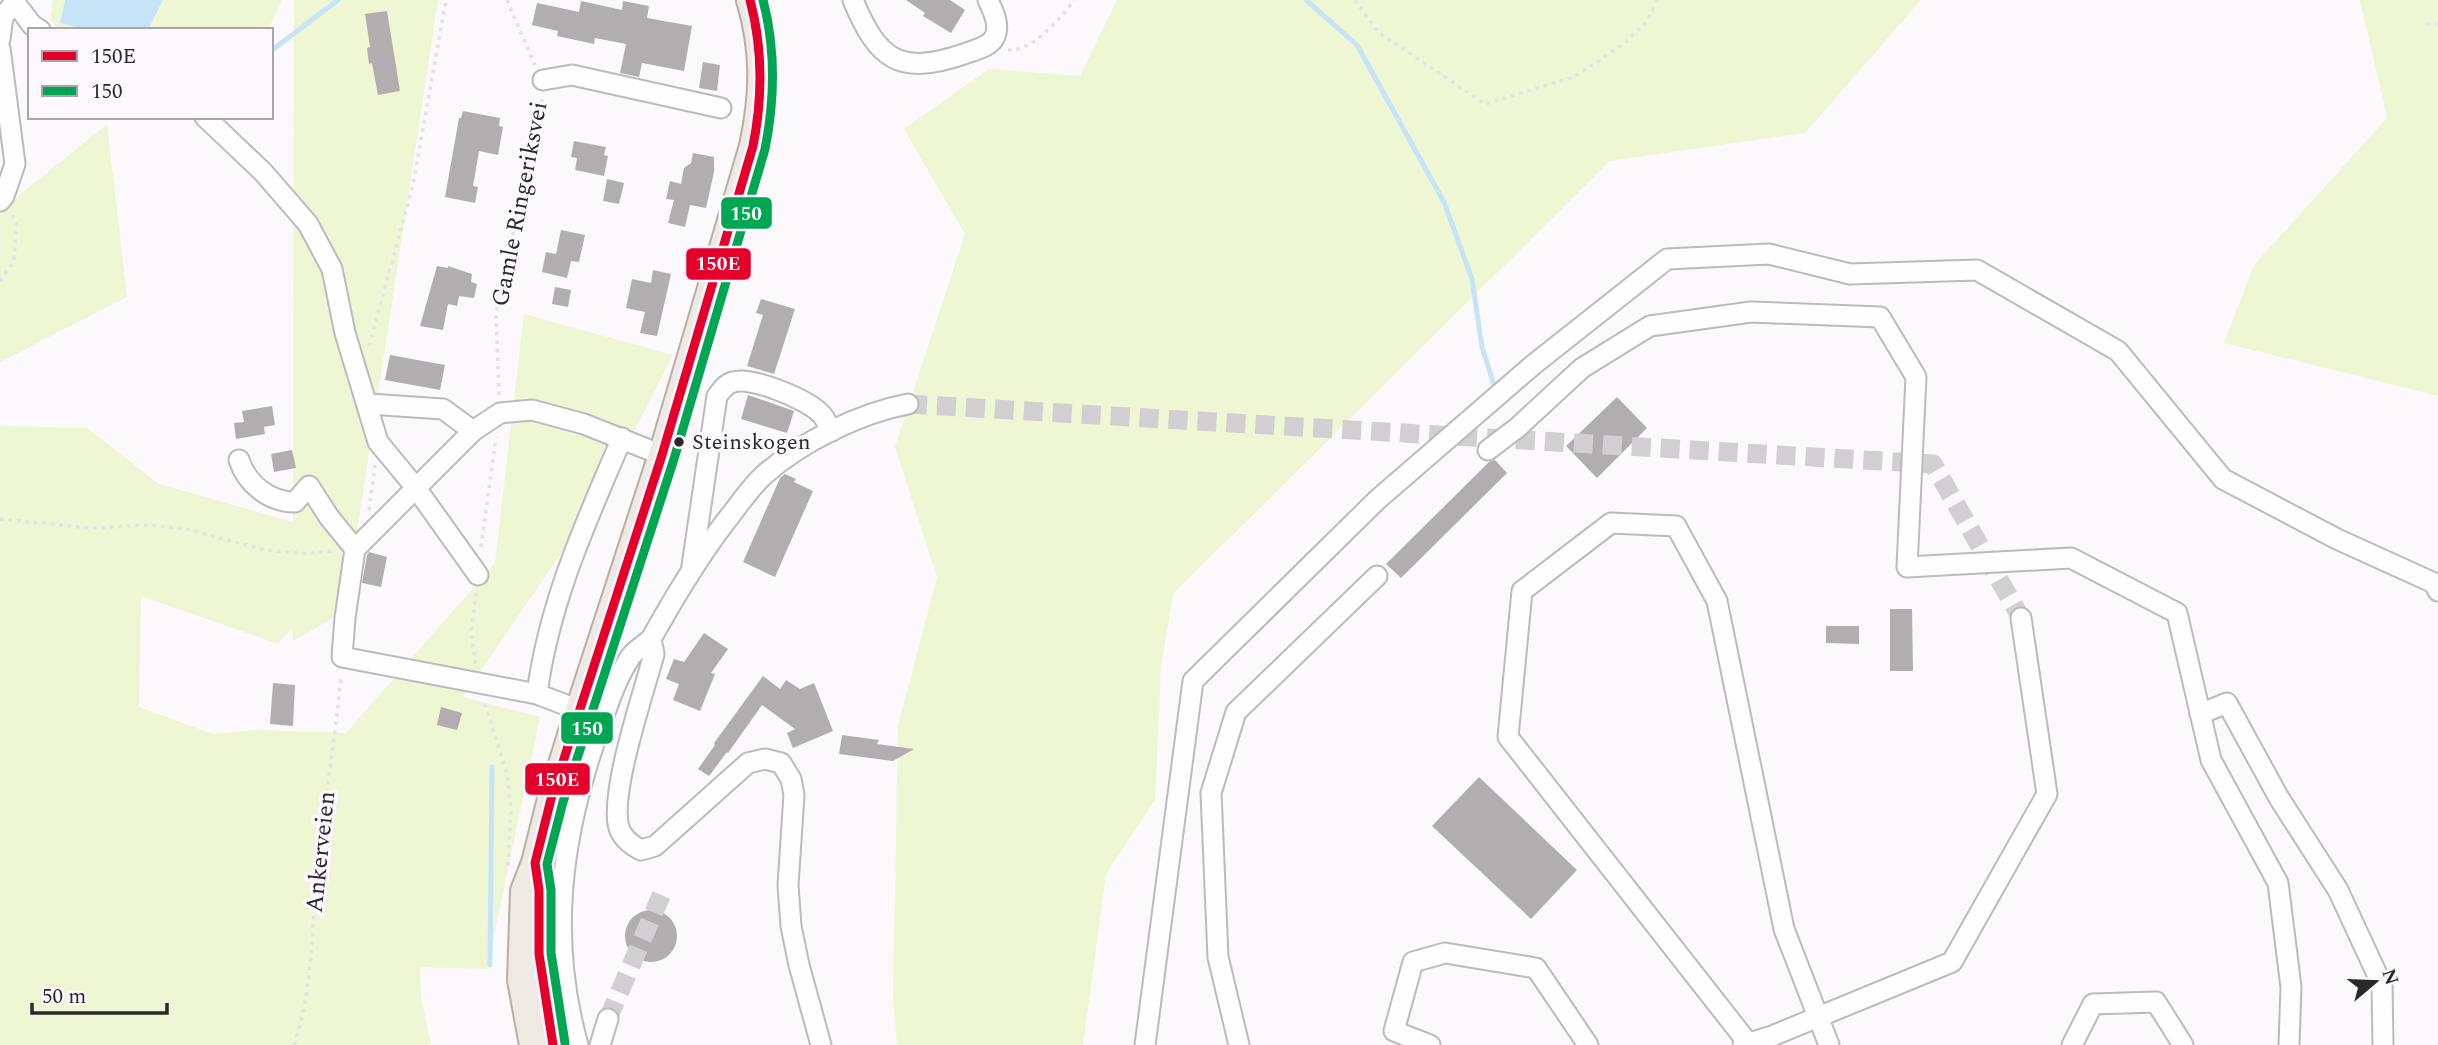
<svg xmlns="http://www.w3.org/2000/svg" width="2438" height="1045" viewBox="0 0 2438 1045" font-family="Spectral,serif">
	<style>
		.green { fill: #eef6d3 }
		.water { fill: #c7e3f8 }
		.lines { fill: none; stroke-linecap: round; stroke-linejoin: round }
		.stream { stroke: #c7e3f8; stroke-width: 5 }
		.building { fill: #b2aeb0 }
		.minor-tunnel { stroke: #d2cfd3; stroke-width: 19; stroke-dasharray: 19 10; stroke-linecap: butt }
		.minor-casing { stroke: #bcbabd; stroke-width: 23 }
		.major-casing { stroke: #b8aea2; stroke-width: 30 }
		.path { stroke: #e3e2e4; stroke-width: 3.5; stroke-dasharray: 3.5 5; stroke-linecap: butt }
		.minor { stroke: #fffeff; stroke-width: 19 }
		.major { stroke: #eee9e2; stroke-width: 26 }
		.bus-1-casing { stroke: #fdf7ff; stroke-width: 14 }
		.bus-2-casing { stroke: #fdf7ff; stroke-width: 14 }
		.bus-1 { stroke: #e4002b; stroke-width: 9 }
		.bus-2 { stroke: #00a651; stroke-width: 9 }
		.bus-dot { fill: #2a282b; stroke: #fdf7ff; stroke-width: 2.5 }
		.labels { text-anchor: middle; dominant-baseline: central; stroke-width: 7; stroke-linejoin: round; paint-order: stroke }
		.bus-label { font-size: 22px; fill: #2a282b; stroke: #fdf7ff; text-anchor: start }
		.street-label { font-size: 24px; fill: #2a282b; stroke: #fdf7ff }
		.line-badge { stroke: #fdf7ff; stroke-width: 2.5 }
		.badge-label { font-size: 19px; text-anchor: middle; font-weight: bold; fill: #fff }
	</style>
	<rect width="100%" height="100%" fill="#fcf9fd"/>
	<g class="green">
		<polygon points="53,0 65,0 60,23 86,30 59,30 50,20"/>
		<polygon points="163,0 282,0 268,30 148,30"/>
		<polygon points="294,0 438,0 345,611 293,641 292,627 278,644 141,596 139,707 213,734 257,730 346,733 495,563 524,314 673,355 603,492 463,697 540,717 487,969 420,967 421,996 431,1045 0,1045 0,426 87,428 159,484 293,522"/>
		<polygon points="1117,0 1921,0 1805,133 1610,161 1173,594 1161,668 1155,800 1106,874 1083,1045 897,1045 893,998 898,726 937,577 895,447 965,234 904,129 989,69 1080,76"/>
		<polygon points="2360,0 2438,0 2438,396 2224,343 2254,265 2387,118"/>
		<polygon points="107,124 127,297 0,362 0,211"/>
	</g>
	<polygon class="water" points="65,0 163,0 148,30 86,30 60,23"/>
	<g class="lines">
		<g class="stream">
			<polyline points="1306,0 1357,45 1444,202 1472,279 1482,347 1494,385"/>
			<polyline points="271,51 338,0"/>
			<polyline points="490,965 492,767"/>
		</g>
	</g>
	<g class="building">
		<polygon points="906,0 950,0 965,10 951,33 923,16 925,13"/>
		<polygon points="581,1 622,10 623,1 649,6 647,18 692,26 684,71 642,63 639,77 620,73 626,44 595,38 594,44 557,36 558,31 532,25 537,3 579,12"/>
		<polygon points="387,11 400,91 378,95 372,63 369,64 367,48 370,47 365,14"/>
		<polygon points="703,62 720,65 717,91 699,88"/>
		<polygon points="463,111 500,118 499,126 503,127 498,155 479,151 473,186 478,187 475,203 445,197 459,118 461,118"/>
		<polygon points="574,141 606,147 604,155 608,156 604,176 575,170 577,158 571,157"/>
		<polygon points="693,153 714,157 714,172 706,208 690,205 685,227 668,223 674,200 666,199 670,181 681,184 684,168 691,163"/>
		<polygon points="607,179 624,183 619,204 603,201"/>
		<polygon points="561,230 585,235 579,262 571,261 567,278 542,272 546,252 556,254"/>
		<polygon points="437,266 448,268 448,266 472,274 471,282 477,284 474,298 459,296 457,306 448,304 443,330 420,326"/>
		<polygon points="653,270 671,274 657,336 640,333 645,312 626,308 632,279 651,283"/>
		<polygon points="555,287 571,290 568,307 552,304"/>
		<polygon points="761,299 795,309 774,374 747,366 763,315 756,313"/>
		<polygon points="390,355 445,365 440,390 385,380"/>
		<polygon points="748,395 794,411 787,433 741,419"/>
		<polygon points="1617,397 1647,428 1597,478 1566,446"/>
		<polygon points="272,406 275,425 264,427 265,434 236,439 234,423 244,422 242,411"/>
		<polygon points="292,450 296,468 274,472 271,454"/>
		<polygon points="1495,460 1507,473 1401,578 1386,564 1489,462"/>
		<polygon points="785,474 796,479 794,482 813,491 775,577 743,562 780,478"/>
		<polygon points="369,552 387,557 381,587 362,583 367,555"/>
		<polygon points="1890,609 1912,609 1913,671 1890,671"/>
		<polygon points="1826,626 1859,626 1859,644 1826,643"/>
		<polygon points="704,633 728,649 711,673 715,674 700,711 673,700 679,684 666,679 674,659 684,662"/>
		<polygon points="763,676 780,689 786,680 800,689 814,683 833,731 793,748 787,733 795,729 762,705 728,753 727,752 709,776 698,769 715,745 714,743"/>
		<polygon points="273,683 295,685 293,726 270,724"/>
		<polygon points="441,707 462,713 457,730 437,725"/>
		<polygon points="842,735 879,740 877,744 914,749 893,761 839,754"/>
		<polygon points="1479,777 1577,870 1531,919 1432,826"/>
		<circle cx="651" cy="936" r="26"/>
	</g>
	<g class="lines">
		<g class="minor-tunnel">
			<polyline points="908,404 1933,464 2021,618"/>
			<polyline points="608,1019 663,891"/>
		</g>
		<defs>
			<g id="minor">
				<polyline points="13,0 32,25 40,30"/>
				<path d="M853 0C878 60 899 76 964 54 974 50 991 47 995 36 1000 24 993 11 988 0"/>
				<polyline points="0,39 3,16 15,3"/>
				<polyline points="0,48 15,164 4,196 0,201"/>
				<polyline points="543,80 572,75 721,108"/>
				<polyline points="205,117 263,172 308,224 332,269 345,333 378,442 416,488 478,575"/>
				<polyline points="369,404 443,409 473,431"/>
				<polyline points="1488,450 1517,428 1582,368 1650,326 1751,312 1880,317 1916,377 1907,567 2071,558 2177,613 2211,760 2278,883 2291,987 2289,1045"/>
				<path d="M239 460C247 484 269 502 295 502L309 486 329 517 355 549"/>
				<path d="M692 566 717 396C722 390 725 384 733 382 751 376 806 399 820 413 825 417 828 426 832 431"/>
				<path d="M651 639C676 594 701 552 733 512 743 499 752 486 764 475 801 442 860 413 908 404"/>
				<path d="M537 694C549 602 586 522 622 438"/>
				<polyline points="579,710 537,694 342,657 345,618 355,549 473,431 500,413 532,410 584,424 662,455"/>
				<polyline points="2200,714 2227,703 2279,798 2338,890 2382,985 2383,1045"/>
				<polyline points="1748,1043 1508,737 1522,591 1611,523 1676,526 1717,601 1784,929 1829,1045"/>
				<path d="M578 1045C548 938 561 838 597 735 607 708 615 680 631 656 636 650 645 644 651 639L654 654C644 692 609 793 619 828 623 839 631 845 641 850L655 846 748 763 765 759 781 763 791 779 794 795 788 885 791 926 799 965 821 1045"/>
				<polyline points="600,1045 608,1019"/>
				<polyline points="1145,1045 1193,681 1377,500 1533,365 1667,259 1769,254 1850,274 1977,270 2118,351 2223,479 2337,539 2434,583 2438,591"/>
				<polyline points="1239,1045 1218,957 1211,793 1236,712 1377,576"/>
				<polyline points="1430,1045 1394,1031 1413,962 1445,953 1536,968 1588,1045"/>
				<polyline points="1743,1045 1772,1036 1952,962 2047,794 2021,618"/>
				<polyline points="2072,1045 2093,1004 2156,1002 2183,1045"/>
			</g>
			<g id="major">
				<polyline points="539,921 539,954 553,1045"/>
				<path d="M533 1045 521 980 524 891 535 863 551 799 579 710 662 455 753 146C764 96 765 49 750 0"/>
			</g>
		</defs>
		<use href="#minor" class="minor-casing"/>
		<use href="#major" class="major-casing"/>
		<g class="path">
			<polyline points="507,0 535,65"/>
			<polyline points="1355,0 1378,32 1485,104 1574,77 1625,43 1647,21 1657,0"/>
			<polyline points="2426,24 2438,24"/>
			<path d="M1008 50C1032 52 1061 18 1074 0"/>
			<polyline points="0,281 14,261 16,221 12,215"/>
			<polyline points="369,346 413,185 446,0"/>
			<polyline points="499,395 496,312 543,96"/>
			<polyline points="369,510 375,465"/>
			<polyline points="0,519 90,528 149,525 186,529 265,550 307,554 333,551"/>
			<polyline points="481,547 496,437"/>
			<polyline points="476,593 471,632 476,666"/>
			<polyline points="485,704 507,774 511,809 508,867"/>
			<path d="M294 1045C313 989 312 927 317 869 324 805 335 741 341 676"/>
		</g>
		<use href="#minor" class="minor"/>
		<use href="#major" class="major"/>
		<defs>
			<path id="bus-1" d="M553 1045 539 954V890L535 863 551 799 662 455 753 146C763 96 763 49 750 0"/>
			<path id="bus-2" d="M565 1043 551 953V890L547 864 563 802 674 459 765 149C775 99 776 50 763 0"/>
		</defs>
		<use href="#bus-1" class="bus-1-casing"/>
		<use href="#bus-2" class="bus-2-casing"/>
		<use href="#bus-1" class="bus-1"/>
		<use href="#bus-2" class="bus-2"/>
	</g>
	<circle class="bus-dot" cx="679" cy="442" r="6"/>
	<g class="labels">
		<g class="bus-label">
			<text x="692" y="442">Steinskogen</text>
		</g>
		<g class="street-label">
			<text transform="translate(520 204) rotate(-79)">Gamle Ringeriksvei</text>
			<text transform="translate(321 852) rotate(-84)">Ankerveien</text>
		</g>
	</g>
	<g class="line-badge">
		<rect x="720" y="196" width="53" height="34" rx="7" fill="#00a651"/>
		<rect x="685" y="247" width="67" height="34" rx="7" fill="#e4002b"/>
		<rect x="560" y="711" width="54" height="34" rx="7" fill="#00a651"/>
		<rect x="524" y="762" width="67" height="34" rx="7" fill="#e4002b"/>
	</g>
	<g class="badge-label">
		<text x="746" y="220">150</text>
		<text x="718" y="270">150E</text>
		<text x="587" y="735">150</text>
		<text x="557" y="786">150E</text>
	</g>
	<rect x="28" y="28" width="245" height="91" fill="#fdf7ff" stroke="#a9a4aa" stroke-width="2"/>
	<rect x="42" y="51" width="35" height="10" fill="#e4002b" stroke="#a9a4aa" stroke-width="2"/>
	<text x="91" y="63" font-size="21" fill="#2a282b">150E</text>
	<rect x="42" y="86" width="35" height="10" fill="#00a651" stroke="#a9a4aa" stroke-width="2"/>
	<text x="91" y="98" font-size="21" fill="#2a282b">150</text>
	<g transform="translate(2375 982) rotate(71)" stroke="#fdf7ff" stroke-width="5" paint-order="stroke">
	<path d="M0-5L12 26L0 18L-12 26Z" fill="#2a282b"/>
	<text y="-10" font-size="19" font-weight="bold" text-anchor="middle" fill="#2a282b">N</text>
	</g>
	<path d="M32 1003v10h135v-10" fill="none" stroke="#2a282b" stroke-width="3.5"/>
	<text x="42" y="1003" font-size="21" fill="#2a282b" stroke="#fdf7ff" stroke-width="5" paint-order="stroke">50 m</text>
</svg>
